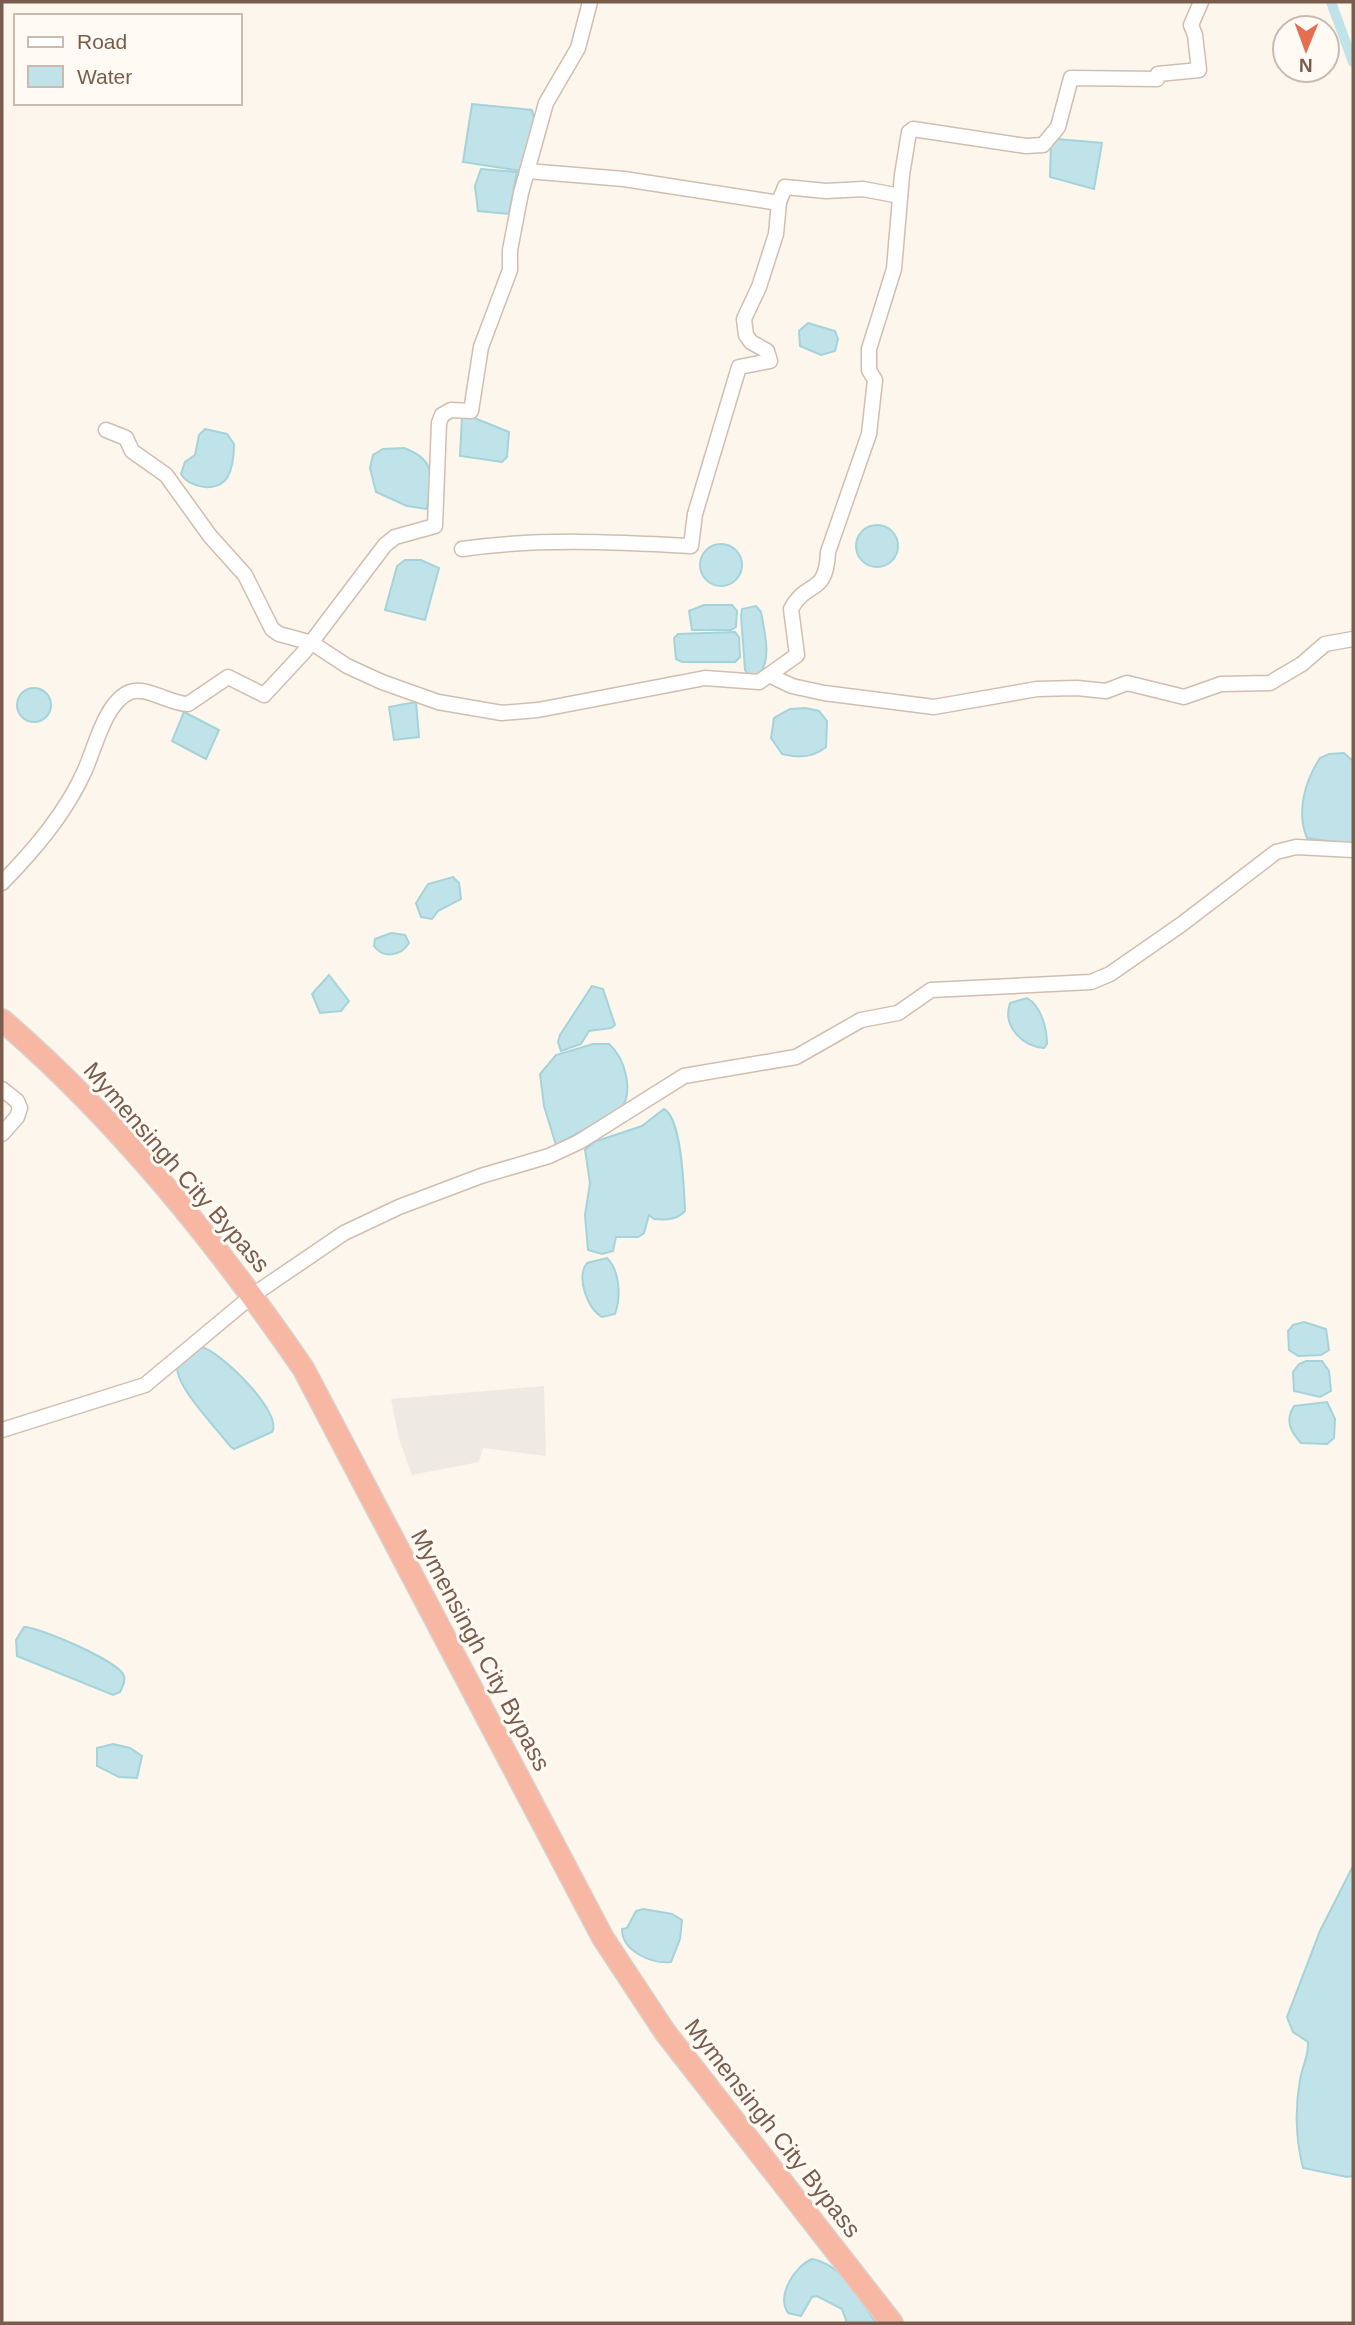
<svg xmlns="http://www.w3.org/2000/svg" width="1355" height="2325" viewBox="0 0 1355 2325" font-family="Arial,sans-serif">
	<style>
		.industrial { fill: #efe9e4 }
		.water { fill: #bfe3e8; stroke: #a5d3da; stroke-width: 2 }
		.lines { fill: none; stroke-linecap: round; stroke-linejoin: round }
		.canal { stroke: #bfe3e8; stroke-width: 10 }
		.minor-casing { stroke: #d1beb0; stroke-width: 17 }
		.highway-casing { stroke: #dad1cd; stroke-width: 24 }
		.minor { stroke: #fff; stroke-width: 14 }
		.highway { stroke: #f7b7a3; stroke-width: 21 }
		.labels { text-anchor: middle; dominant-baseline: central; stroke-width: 6; stroke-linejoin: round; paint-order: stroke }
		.street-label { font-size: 24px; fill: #7a5c4d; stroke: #fffaf3 }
	</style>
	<rect width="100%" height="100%" fill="#fdf6ec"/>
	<polygon class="industrial" points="544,1386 546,1456 483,1448 479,1462 412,1475 399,1439 391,1399"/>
	<g class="water">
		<polygon points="472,104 532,110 536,126 522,171 463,162"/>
		<polygon points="1057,139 1102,143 1094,189 1050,177 1051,144"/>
		<polygon points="481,169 517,172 509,214 478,211 475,186"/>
		<polygon points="808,323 835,331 838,339 835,351 821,355 800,346 799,331"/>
		<polygon points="467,415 509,432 507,457 502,462 460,456 462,416"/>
		<path d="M205 429 227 434 234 444C234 455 233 468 227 478 217 493 189 488 181 474L185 462 195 455 199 435Z"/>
		<path d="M404 448C439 461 430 478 427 509L407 506 376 492 370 468 373 455 383 449Z"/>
		<circle cx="877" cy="546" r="21"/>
		<circle cx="721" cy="565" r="21"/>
		<polygon points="405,560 421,560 439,568 425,620 385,610 397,566"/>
		<polygon points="704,605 732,605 737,611 736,627 731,630 692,630 689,611"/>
		<path d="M756 606 761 612C764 629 773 662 758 675L748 674 745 670 741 616 742 609Z"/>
		<polygon points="735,632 739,637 740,657 735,662 682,662 676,659 674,638 678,634"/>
		<circle cx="34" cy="705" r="17"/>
		<polygon points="416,702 419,737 394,740 389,707"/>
		<path d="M805 708 819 711 827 721 826 747C813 758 797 758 782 754L771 738 774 718 790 709Z"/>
		<polygon points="184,712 219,730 206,759 172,741"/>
		<path d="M1344 753 1353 761V845L1307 838C1296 812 1305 781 1320 758L1329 754Z"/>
		<polygon points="453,877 459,883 461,899 438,911 432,919 421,917 416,903 428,884"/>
		<path d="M391 933 405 935 409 943C401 956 383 959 374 946L375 939Z"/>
		<polygon points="329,975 349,1001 341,1011 320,1013 312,994"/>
		<polygon points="592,986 603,989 615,1025 611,1028 589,1031 581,1044 561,1051 558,1042 560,1035"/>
		<path d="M1027 998C1041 1006 1047 1028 1047 1044L1044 1048C1022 1046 1002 1026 1010 1003Z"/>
		<path d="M593 1044H609C625 1058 634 1091 621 1109L556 1145 544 1106 540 1074 556 1055Z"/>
		<path d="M664 1109C682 1118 684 1190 685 1211 677 1220 666 1220 654 1219L649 1215 644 1233 638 1237H616L613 1251 602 1254 588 1250 585 1215 590 1183 585 1150 594 1142 642 1126Z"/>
		<path d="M607 1258C620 1271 621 1297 615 1314L602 1317C587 1308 576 1277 587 1263Z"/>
		<polygon points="1304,1322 1326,1329 1329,1350 1321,1355 1298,1356 1289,1350 1288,1331 1293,1325"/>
		<path d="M201 1347C219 1350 284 1413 272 1432L234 1449 230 1446C219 1431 171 1382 178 1365Z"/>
		<polygon points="1306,1361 1322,1361 1329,1371 1331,1391 1320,1397 1294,1391 1293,1372 1299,1364"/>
		<path d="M1327 1402 1335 1419 1334 1438 1327 1444 1301 1443C1290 1431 1285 1420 1294 1406Z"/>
		<path d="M24 1627C40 1627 120 1662 124 1676 126 1682 122 1687 120 1692L113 1695 17 1656 16 1640Z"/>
		<polygon points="113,1744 130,1748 142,1756 137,1778 119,1777 97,1766 97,1748"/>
		<path d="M1353 1866V2176L1347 2177 1303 2168C1296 2140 1295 2108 1300 2080 1302 2066 1309 2056 1308 2042L1293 2032 1287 2017 1320 1931Z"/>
		<path d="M643 1909 672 1914 682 1920 680 1939 671 1962C651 1964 622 1951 622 1929L627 1928 636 1911Z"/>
		<path d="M812 2259C843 2264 860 2300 876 2323H847L842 2309 817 2296 812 2297 801 2316 788 2313C776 2295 795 2266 812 2259Z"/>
	</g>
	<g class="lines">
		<polyline class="canal" points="1331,2 1353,62"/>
		<defs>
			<g id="minor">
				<polyline points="527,171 624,179 773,202 779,202 785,187 826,191 863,189 900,196"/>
				<path d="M106 430 126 438 132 451 166 475 210 536 245 575 272 629 279 634 312 643 347 666 382 682 438 702 502 713 538 710 705 678 759 682 797 655 791 609C807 579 826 597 828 552L869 434 875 380 869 370V349L894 269 902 175 909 132 913 129 1026 146 1043 145 1058 127 1071 78 1157 79 1158 74 1199 70 1195 35 1191 25 1201 2"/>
				<path d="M462 549C538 538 615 542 691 546L695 514 739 367 770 361 767 351 751 342 746 335 744 319 759 287 776 234 779 202"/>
				<polyline points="771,676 792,686 824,693 934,707 1037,689 1077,688 1106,691 1127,683 1184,697 1221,684 1270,683 1302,664 1325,644 1353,639"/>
				<path d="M2 883C34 850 66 813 85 770 95 748 105 702 130 692 147 686 170 704 188 704L228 677 264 695 304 652 385 545 395 537 435 526 439 423 442 415 451 410 471 411 481 347 510 270V250L521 193 546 103 578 48 590 2"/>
				<polyline points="2,1089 17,1101 20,1108 17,1117 2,1134"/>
				<polyline points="2,1430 145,1385 253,1295 344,1233 399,1207 481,1176 549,1156 579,1142 684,1076 796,1057 861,1020 898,1013 931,990 1091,982 1110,974 1182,924 1276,852 1296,847 1353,850"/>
			</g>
			<path id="highway" d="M2 1020C118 1120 216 1242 303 1368L603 1938 665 2032 892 2323"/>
		</defs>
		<use href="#minor" class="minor-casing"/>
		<use href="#highway" class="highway-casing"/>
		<use href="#minor" class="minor"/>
		<use href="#highway" class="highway"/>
	</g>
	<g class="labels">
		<g class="street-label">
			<text transform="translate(177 1167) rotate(49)">Mymensingh City Bypass</text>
			<text transform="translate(481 1650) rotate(62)">Mymensingh City Bypass</text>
			<text transform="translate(773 2128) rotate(52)">Mymensingh City Bypass</text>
		</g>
	</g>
	<rect width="1355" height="2325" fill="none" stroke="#7a5c4d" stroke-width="7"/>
	<rect x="14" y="14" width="228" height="91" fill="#fffaf3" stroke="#cabbb1" stroke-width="2"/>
	<rect x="28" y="37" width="35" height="10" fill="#ffffff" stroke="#cabbb1" stroke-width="2"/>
	<text x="77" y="49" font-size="21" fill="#7a5c4d">Road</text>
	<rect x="28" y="66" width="35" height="21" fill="#bfe3e8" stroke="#cabbb1" stroke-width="2"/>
	<text x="77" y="84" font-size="21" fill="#7a5c4d">Water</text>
	<g transform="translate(1306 49) rotate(181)"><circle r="33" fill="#fffaf3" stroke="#cabbb1" stroke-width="2"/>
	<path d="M0-5L12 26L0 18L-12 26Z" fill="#e76f51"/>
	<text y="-10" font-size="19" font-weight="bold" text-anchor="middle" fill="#7a5c4d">N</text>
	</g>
</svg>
